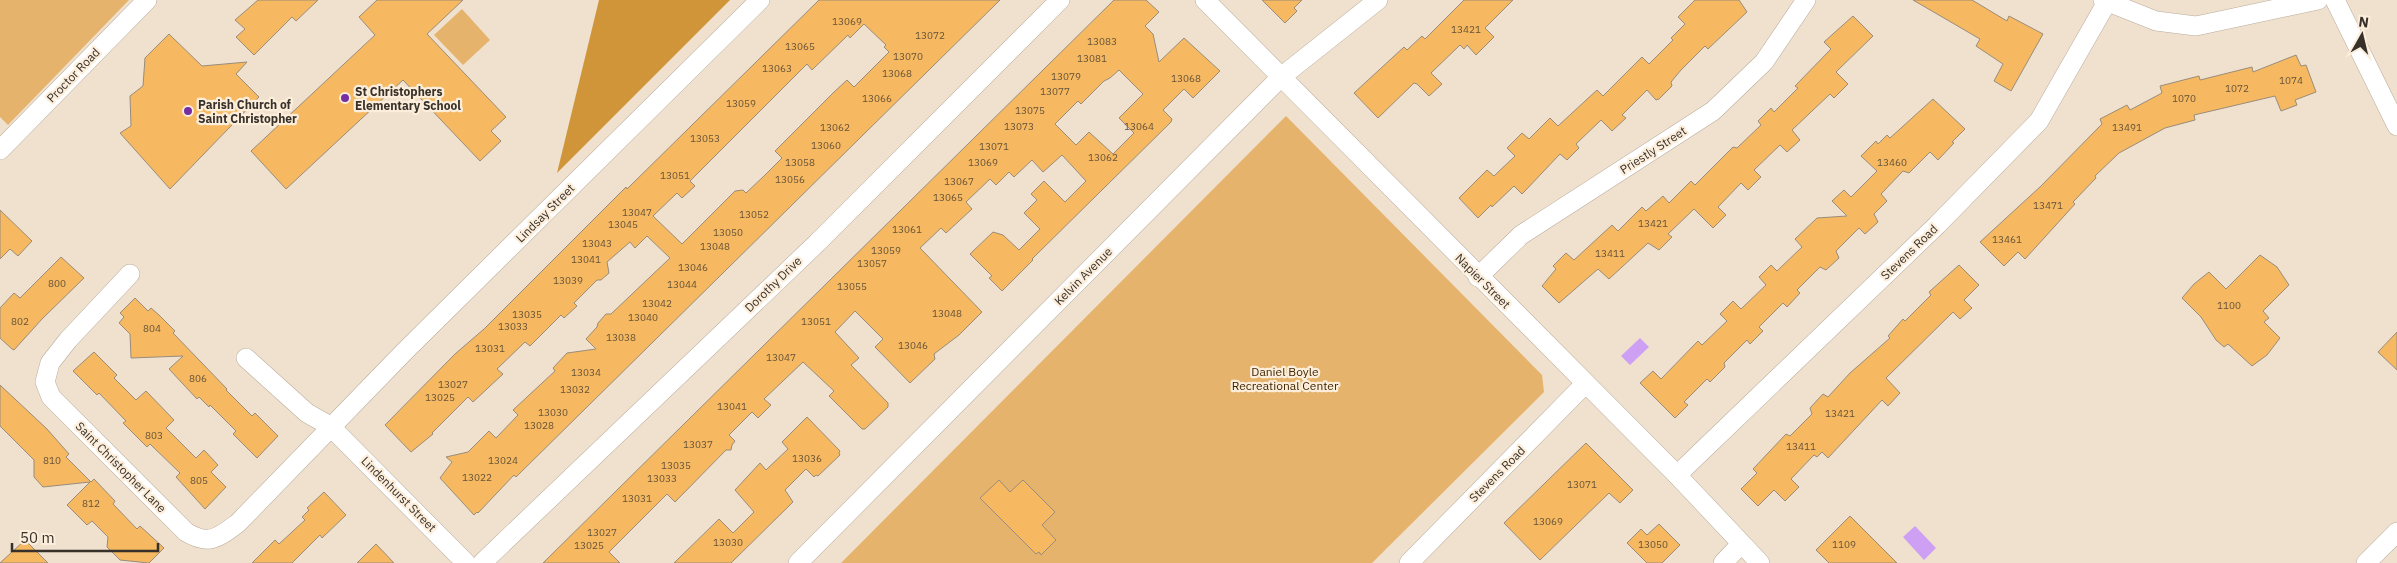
<svg xmlns="http://www.w3.org/2000/svg" width="2397" height="563" viewBox="0 0 2397 563" font-family="'IBM Plex Sans',sans-serif">
	<style>
		.green { fill: #e6b36c }
		.forest { fill: #d09439 }
		.water { fill: #cea0f4 }
		.building { fill: #f6b961; stroke: #998c7b; fill-rule: evenodd }
		.lines { fill: none; stroke-linecap: round; stroke-linejoin: round }
		.minor-casing { stroke: #baac9b; stroke-width: 20 }
		.minor { stroke: #fff; stroke-width: 19 }
		.poi-dot { fill: #752fa2; stroke: #fceedb; stroke-width: 2 }
		.labels { text-anchor: middle; dominant-baseline: central; stroke-width: 4.5; stroke-linejoin: round; paint-order: stroke }
		.number-label { font-size: 10px; fill: #675338 }
		.street-label { font-size: 12px; fill: #37312a; stroke: #fceedb }
		.poi-label { font-size: 12px; font-weight: bold; fill: #37312a; stroke: #fceedb; text-anchor: start }
		.park-label { font-size: 12px; fill: #3e2600; stroke: #fceedb }
	</style>
	<rect width="100%" height="100%" fill="#efe1ce"/>
	<g class="green">
		<polygon points="0,0 129,0 8,125 0,117"/>
		<polygon points="462,9 490,40 463,65 434,35"/>
		<polygon points="1286,116 1542,375 1544,392 1372,563 841,563"/>
	</g>
	<polygon class="forest" points="599,0 730,0 557,173"/>
	<g class="water">
		<polygon points="1640,338 1649,347 1630,365 1621,356"/>
		<polygon points="1915,526 1936,548 1924,560 1903,537"/>
	</g>
	<g class="building">
		<polygon points="258,0 318,0 296,21 292,17 254,55 236,37 245,29 235,20"/>
		<polygon points="377,0 463,0 427,34 506,117 491,131 501,141 480,161 403,80 286,189 251,151 375,35 359,17"/>
		<path d="M819 0H1000L516 477 514 475 478 513 477 512 474 515 440 478 452 462 446 457 468 452 489 431 496 438 518 415 513 410 555 371 553 368 567 353 596 349 586 339 597 327 598 323 606 314H611L670 258 647 236 635 248 630 242 607 262 609 273 601 280H597L574 303 577 306 564 318 561 315 530 346 525 342 497 369 503 374 473 402 468 397 432 433 433 434 411 452 385 425 455 354 484 329 626 187 627 189ZM864 24 886 45 884 47 889 52 854 87 847 80 833 93 775 151 782 158 764 176 746 193 743 190 735 191 682 244 653 216 677 193 682 198 695 186 690 181 807 64 812 70 848 35 850 38Z"/>
		<path d="M1114 0H1146L1159 12 1145 26 1153 34 1159 62 1184 38 1220 71 1193 98 1184 89 1163 110 1172 119 1171 122 1032 259 1033 260 1002 291 989 278 992 276 970 254 993 232 1003 235 1019 250 1040 229 1024 213 1037 200 1031 194 1044 181 1065 202 1086 181 1062 155 1043 172 1032 160 1014 177 1009 172 996 185 990 179 966 202 972 209 946 233 941 228 920 248 982 312 959 335 934 354 935 359 910 383 875 347 883 339 855 311 835 332 859 358 851 365 888 403V407L865 429H862L829 396 834 391 803 362 764 399 771 405 758 418 752 412 729 435 735 441 732 445 731 450H726L675 502 667 494 609 552 620 563H543ZM1119 70 1143 94 1119 118 1134 133 1113 154 1089 132 1076 145 1055 124 1078 101 1081 104 1104 81 1110 78Z"/>
		<polygon points="1262,0 1302,0 1294,8 1297,11 1285,23"/>
		<polygon points="1464,0 1513,0 1485,28 1494,37 1476,55 1467,45 1464,49 1460,45 1431,73 1442,84 1429,96 1417,84 1414,83 1378,118 1354,93 1404,47 1407,50 1422,36 1425,39"/>
		<polygon points="1695,0 1739,0 1747,12 1708,49 1705,46 1681,70 1671,82 1672,86 1659,99 1656,100 1647,90 1622,115 1626,118 1612,131 1601,120 1576,144 1579,148 1567,160 1560,154 1524,192 1522,194 1514,186 1492,207 1491,205 1478,218 1459,198 1487,170 1494,176 1515,156 1507,148 1522,133 1529,139 1550,118 1558,126 1597,90 1603,96 1642,57 1649,64 1673,40 1671,38 1685,24 1678,17"/>
		<polygon points="1913,0 1972,0 2007,21 2009,16 2043,34 2011,91 1994,81 2003,64 1976,46 1980,39"/>
		<polygon points="1853,16 1873,36 1836,72 1848,84 1834,98 1830,94 1792,130 1800,140 1787,152 1780,145 1754,170 1761,177 1748,190 1741,183 1718,207 1726,215 1713,228 1694,209 1668,234 1672,237 1659,250 1648,243 1609,279 1598,269 1559,303 1542,286 1556,269 1553,266 1566,253 1574,260 1612,225 1618,231 1642,207 1646,211 1663,196 1669,203 1691,181 1695,185 1733,147 1737,148 1761,125 1758,121 1771,108 1774,112 1798,88 1795,86 1831,49 1824,42"/>
		<polygon points="169,34 202,66 247,62 236,74 259,97 170,189 120,133 131,126 130,96 143,86 145,58"/>
		<polygon points="2296,55 2301,66 2306,65 2316,92 2295,100 2297,105 2281,111 2275,96 2194,115 2195,120 2165,128 2119,153 2095,176 2096,178 2073,202 2075,204 2025,259 2018,252 2004,266 1980,242 2041,186 2102,124 2100,119 2127,105 2130,110 2162,93 2160,86 2199,76 2200,80 2252,67 2253,72"/>
		<polygon points="1933,99 1965,129 1952,142 1954,143 1938,160 1930,152 1909,173 1903,171 1881,194 1887,201 1874,214 1878,222 1865,234 1859,228 1836,251 1839,258 1826,270 1820,267 1797,290 1800,293 1787,307 1783,303 1759,327 1763,331 1750,344 1747,340 1724,363 1725,367 1710,382 1707,379 1684,402 1688,405 1675,418 1640,383 1653,371 1661,379 1698,341 1702,345 1727,321 1720,314 1733,301 1741,309 1766,285 1759,277 1771,265 1777,271 1802,247 1795,239 1817,218 1847,216 1832,201 1844,190 1851,197 1877,171 1861,156 1876,141 1878,144 1887,135 1890,138"/>
		<polygon points="0,210 32,241 18,256 10,249 0,259"/>
		<polygon points="2260,255 2277,267 2289,285 2263,311 2269,318 2264,322 2280,338 2267,355 2252,366 2228,344 2224,347 2216,340 2201,317 2182,298 2194,284 2209,272 2226,289"/>
		<polygon points="61,257 84,278 42,319 14,350 12,349 0,338 0,308 14,293 20,298"/>
		<polygon points="1959,265 1979,285 1964,300 1972,308 1960,319 1953,312 1886,378 1900,393 1888,406 1882,400 1828,458 1822,452 1817,457 1814,455 1791,479 1799,487 1785,501 1774,490 1758,506 1741,489 1757,473 1753,469 1786,434 1790,436 1812,414 1810,408 1823,394 1828,397 1850,373 1890,338 1888,336 1903,319 1905,321 1931,295 1929,292"/>
		<polygon points="135,298 148,311 151,308 159,315 175,331 173,333 227,389 226,390 252,416 255,413 278,436 257,458 233,434 236,431 210,405 209,407 199,397 197,399 169,369 183,356 131,358 130,334 119,323 124,317 120,313"/>
		<polygon points="2397,332 2397,370 2378,352"/>
		<polygon points="94,352 117,375 114,378 136,400 146,391 174,420 166,428 196,458 204,450 218,465 211,472 226,487 205,509 176,477 180,473 150,444 147,447 123,423 126,421 99,393 97,395 73,371"/>
		<polygon points="0,385 47,429 69,454 66,457 91,482 94,479 115,501 113,504 137,529 140,526 164,548 149,563 120,560 107,547 108,537 92,521 87,525 67,505 90,482 43,487 34,477 34,460 0,426"/>
		<polygon points="807,417 840,451 839,453 840,455 818,476 816,475 814,477 806,469 785,490 793,502 731,563 674,563 719,519 733,533 754,512 735,490 760,463 766,470 788,449 782,442"/>
		<polygon points="1586,443 1633,490 1620,503 1609,493 1540,560 1504,523"/>
		<polygon points="999,480 1010,492 1023,480 1055,512 1042,525 1056,540 1041,555 1039,552 1036,554 980,498"/>
		<polygon points="324,492 346,515 322,538 320,535 292,563 252,563 275,540 279,544 305,520 302,517 309,510 307,508"/>
		<polygon points="1850,516 1897,563 1829,563 1816,550"/>
		<polygon points="1659,524 1680,545 1662,563 1647,563 1627,543 1641,529 1647,535"/>
		<polygon points="25,540 48,563 0,563"/>
		<polygon points="376,544 394,563 357,563"/>
	</g>
	<g class="lines">
		<defs>
			<g id="minor">
				<polyline points="1205,0 1677,475 1760,563"/>
				<polyline points="2103,0 2156,21 2196,26 2318,0"/>
				<polyline points="2335,0 2397,126"/>
				<polyline points="0,150 147,0"/>
				<path d="M130 274 68 340 50 363 45 382 51 397 186 532C209 546 218 538 238 523L405 351 760 0"/>
				<polyline points="1478,277 1521,235 1713,111 1764,62 1806,0"/>
				<polyline points="246,358 307,413 330,426 466,563"/>
				<polyline points="1677,475 1937,225 2039,121 2107,2"/>
				<polyline points="482,563 817,243 1060,0"/>
				<polyline points="798,563 1281,77 1378,0"/>
				<polyline points="1409,563 1585,384"/>
				<polyline points="1723,563 1741,544"/>
				<polyline points="2366,563 2397,532"/>
			</g>
		</defs>
		<use href="#minor" class="minor-casing"/>
		<use href="#minor" class="minor"/>
	</g>
	<g class="poi-dot">
		<circle cx="345" cy="98" r="5"/>
		<circle cx="188" cy="111" r="5"/>
	</g>
	<g class="labels">
		<g class="number-label">
			<text x="847" y="21">13069</text>
			<text x="1466" y="29">13421</text>
			<text x="930" y="35">13072</text>
			<text x="1102" y="41">13083</text>
			<text x="800" y="46">13065</text>
			<text x="908" y="56">13070</text>
			<text x="1092" y="58">13081</text>
			<text x="777" y="68">13063</text>
			<text x="897" y="73">13068</text>
			<text x="1066" y="76">13079</text>
			<text x="1186" y="78">13068</text>
			<text x="2291" y="80">1074</text>
			<text x="2237" y="88">1072</text>
			<text x="1055" y="91">13077</text>
			<text x="877" y="98">13066</text>
			<text x="2184" y="98">1070</text>
			<text x="741" y="103">13059</text>
			<text x="1030" y="110">13075</text>
			<text x="1019" y="126">13073</text>
			<text x="1139" y="126">13064</text>
			<text x="835" y="127">13062</text>
			<text x="2127" y="127">13491</text>
			<text x="705" y="138">13053</text>
			<text x="826" y="145">13060</text>
			<text x="994" y="146">13071</text>
			<text x="1103" y="157">13062</text>
			<text x="800" y="162">13058</text>
			<text x="983" y="162">13069</text>
			<text x="1892" y="162">13460</text>
			<text x="675" y="175">13051</text>
			<text x="790" y="179">13056</text>
			<text x="959" y="181">13067</text>
			<text x="948" y="197">13065</text>
			<text x="2048" y="205">13471</text>
			<text x="637" y="212">13047</text>
			<text x="754" y="214">13052</text>
			<text x="1653" y="223">13421</text>
			<text x="623" y="224">13045</text>
			<text x="907" y="229">13061</text>
			<text x="728" y="232">13050</text>
			<text x="2007" y="239">13461</text>
			<text x="597" y="243">13043</text>
			<text x="715" y="246">13048</text>
			<text x="886" y="250">13059</text>
			<text x="1610" y="253">13411</text>
			<text x="586" y="259">13041</text>
			<text x="872" y="263">13057</text>
			<text x="693" y="267">13046</text>
			<text x="568" y="280">13039</text>
			<text x="57" y="283">800</text>
			<text x="682" y="284">13044</text>
			<text x="852" y="286">13055</text>
			<text x="657" y="303">13042</text>
			<text x="2229" y="305">1100</text>
			<text x="947" y="313">13048</text>
			<text x="527" y="314">13035</text>
			<text x="643" y="317">13040</text>
			<text x="20" y="321">802</text>
			<text x="816" y="321">13051</text>
			<text x="513" y="326">13033</text>
			<text x="152" y="328">804</text>
			<text x="621" y="337">13038</text>
			<text x="913" y="345">13046</text>
			<text x="490" y="348">13031</text>
			<text x="781" y="357">13047</text>
			<text x="586" y="372">13034</text>
			<text x="198" y="378">806</text>
			<text x="453" y="384">13027</text>
			<text x="575" y="389">13032</text>
			<text x="440" y="397">13025</text>
			<text x="732" y="406">13041</text>
			<text x="553" y="412">13030</text>
			<text x="1840" y="413">13421</text>
			<text x="539" y="425">13028</text>
			<text x="154" y="435">803</text>
			<text x="698" y="444">13037</text>
			<text x="1801" y="446">13411</text>
			<text x="807" y="458">13036</text>
			<text x="52" y="460">810</text>
			<text x="503" y="460">13024</text>
			<text x="676" y="465">13035</text>
			<text x="477" y="477">13022</text>
			<text x="662" y="478">13033</text>
			<text x="199" y="480">805</text>
			<text x="1582" y="484">13071</text>
			<text x="637" y="498">13031</text>
			<text x="91" y="503">812</text>
			<text x="1548" y="521">13069</text>
			<text x="602" y="532">13027</text>
			<text x="728" y="542">13030</text>
			<text x="1653" y="544">13050</text>
			<text x="1844" y="544">1109</text>
			<text x="589" y="545">13025</text>
		</g>
		<g class="street-label">
			<text transform="translate(73 75) rotate(-46)">Proctor Road</text>
			<text transform="translate(1653 150) rotate(-33)">Priestly Street</text>
			<text transform="translate(545 213) rotate(-45)">Lindsay Street</text>
			<text transform="translate(1909 252) rotate(-44)">Stevens Road</text>
			<text transform="translate(1083 276) rotate(-45)">Kelvin Avenue</text>
			<text transform="translate(1483 281) rotate(45)">Napier Street</text>
			<text transform="translate(773 284) rotate(-44)">Dorothy Drive</text>
			<text transform="translate(121 467) rotate(45)">Saint Christopher Lane</text>
			<text transform="translate(1497 474) rotate(-45)">Stevens Road</text>
			<text transform="translate(399 494) rotate(45)">Lindenhurst Street</text>
		</g>
		<g class="poi-label">
			<text x="355" y="91">St Christophers<tspan x="355" dy="14">Elementary School</tspan></text>
			<text x="198" y="104">Parish Church of<tspan x="198" dy="14">Saint Christopher</tspan></text>
		</g>
		<g class="park-label">
			<text x="1285" y="371">Daniel Boyle<tspan x="1285" dy="14">Recreational Center</tspan></text>
		</g>
	</g>
	<g transform="translate(2362 35) rotate(8)" stroke="#fceedb" stroke-width="4" paint-order="stroke">
	<path d="M0-4L9 19L0 12L-9 19Z" fill="#37312a"/>
	<text y="-8" font-size="14" font-weight="bold" text-anchor="middle" fill="#37312a">N</text>
	</g>
	<path d="M12 543v8h146v-8" fill="none" stroke="#37312a" stroke-width="2.5"/>
	<text x="20" y="543" font-size="15" fill="#37312a" stroke="#fceedb" stroke-width="4" paint-order="stroke">50 m</text>
</svg>
